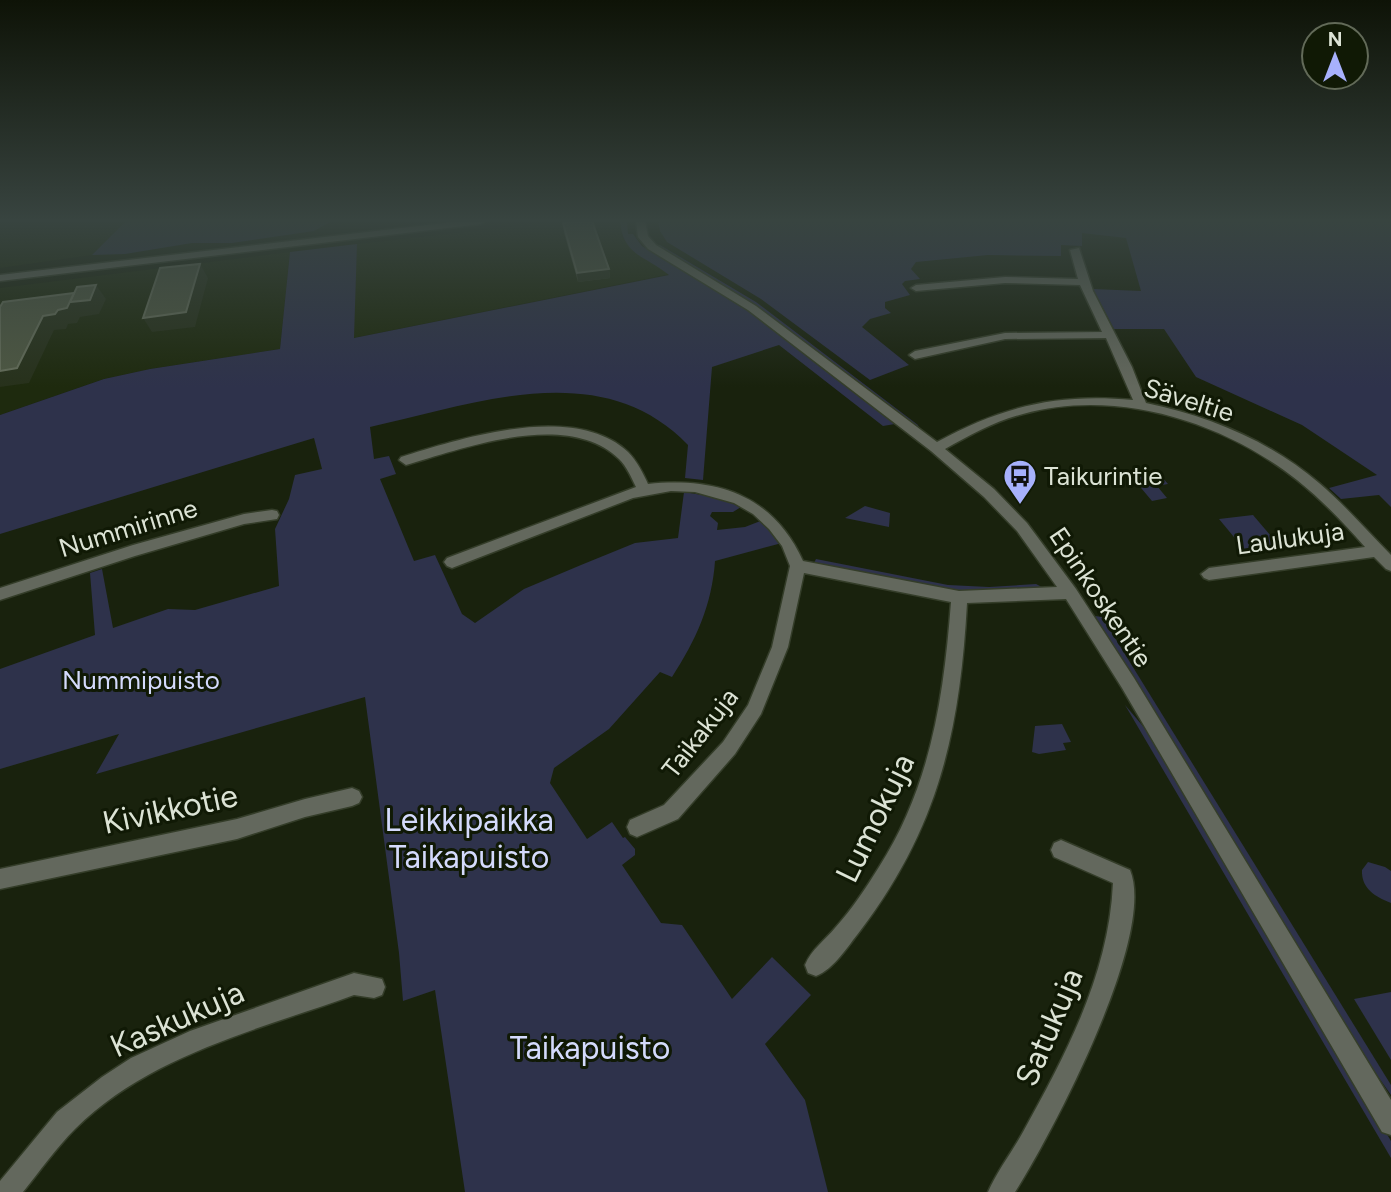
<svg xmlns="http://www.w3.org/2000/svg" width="1391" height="1192" viewBox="0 0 1391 1192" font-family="Figtree,sans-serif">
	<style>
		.built { fill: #1e2a0e }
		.green { fill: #2e324b }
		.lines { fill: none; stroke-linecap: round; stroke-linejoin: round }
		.minor-casing { stroke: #343d29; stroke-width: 3 }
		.minor { fill: #63685d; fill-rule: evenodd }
		.wall { fill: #3d4731 }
		.shaded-wall { fill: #27311b }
		.building { fill: #4e5843; stroke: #646d5a; stroke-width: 2 }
		.labels { text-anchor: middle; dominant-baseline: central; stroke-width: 6; stroke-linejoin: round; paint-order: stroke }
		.street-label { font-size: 26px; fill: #dce3d5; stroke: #101905 }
		.poi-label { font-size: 26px; fill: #dce3d5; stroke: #101905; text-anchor: start }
		.park-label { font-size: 26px; fill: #d4dafc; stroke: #101905 }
		.near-street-label { font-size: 32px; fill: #dce3d5; stroke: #101905 }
		.near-park-label { font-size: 32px; fill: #d4dafc; stroke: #101905 }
	</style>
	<rect width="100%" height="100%" fill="#19220d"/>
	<g class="built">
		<polygon points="0,221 126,221 92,255 0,268"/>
		<polygon points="564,221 620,221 621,236 670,274 353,338 357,244"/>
		<polygon points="290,252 280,349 150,369 104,379 0,415 0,288"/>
	</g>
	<g class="green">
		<polygon points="126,221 332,221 314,231 232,243 192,243 125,254 92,255"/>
		<path d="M620 221H627L628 234H633L642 246 748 309 895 424 883 426 779 345 712 367 703 480 685 478 688 445C601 355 475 404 370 427L374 459 389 456 396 474 380 479 414 561 435 555 462 614 475 623 524 589 581 565 635 543 678 538 684 492 720 498 741 507 733 512H712L710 516 718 523 717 530 745 527 763 520 782 543 715 561C712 605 696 640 672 677L660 672 609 729 554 768 550 783 587 839 612 822 623 838 625 837 635 849V855L622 865 661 923 682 925 732 999 772 957 811 995 765 1044 805 1100 828 1192H465L435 990 403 1001 399 953 365 697 96 774 119 734 0 769V669L95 635 90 573 102 569 113 628 168 609 195 610 279 586 275 529 289 499 295 475 322 469 314 438 0 534V415L104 379 150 369 280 349 290 252 357 244 354 338 669 275C646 256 623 256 620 221Z"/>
		<polygon points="658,221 1391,221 1391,507 1379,495 1341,499 1329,488 1377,475 1302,425 1196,377 1164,329 1114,329 1093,289 1141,291 1126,238 1082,233 1082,246 1061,245 1061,256 988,255 916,262 911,269 920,279 905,281 902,284 910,295 885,302 885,308 891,313 870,319 862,327 909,365 870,380 761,299 667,242 660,231"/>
		<polygon points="660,245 756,302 918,425 919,428 755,305 657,246"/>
		<polygon points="1157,471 1168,484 1157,486 1167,498 1152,501 1131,476"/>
		<polygon points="865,506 890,513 889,527 845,518"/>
		<polygon points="1253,515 1283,550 1248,554 1219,519"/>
		<polygon points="816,559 948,585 989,587 1036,584 1042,587 963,591 814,563"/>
		<polygon points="1095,616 1102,617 1391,1085 1391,1095 1372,1068"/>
		<polygon points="1125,705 1147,731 1391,1141 1391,1158"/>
		<polygon points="1062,724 1071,742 1063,743 1066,750 1039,754 1032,752 1035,726"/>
		<path d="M1368 862 1385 867 1391 871V903C1375 897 1361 888 1362 870Z"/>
		<polygon points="1391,992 1391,1060 1354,999"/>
	</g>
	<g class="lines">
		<defs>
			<g id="minor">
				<polygon points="461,221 486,221 481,224 0,281 0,275"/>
				<path d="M636 221H645L648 236 656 245 756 306 937 442C1003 406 1058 393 1133 400L1106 338 1005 339 915 359 909 355 915 351 1005 333 1102 332 1080 285 1005 283 916 291 911 288 916 285 1005 277 1078 279 1070 250 1079 248 1093 291 1132 367 1146 403C1209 416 1270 441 1319 483 1345 505 1367 531 1391 555V571L1386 569 1374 557 1209 580 1204 578 1201 574 1209 568 1365 547C1344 523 1322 500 1297 480 1222 421 1116 388 1023 414 995 421 970 435 945 449L994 489 1027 523 1076 589 1134 678 1391 1100V1135L1382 1132 1122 688 1066 599 967 603C960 730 939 827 860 931 848 946 834 969 816 976L808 973 805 965C811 950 825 940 835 928 852 909 866 888 879 867 931 786 944 695 951 602L804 573 788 647 761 714 735 754 678 819 637 837 630 834 627 827 630 820 664 805 723 742 748 705 772 647 790 566 782 546 769 529 753 514 734 503 695 492 671 491 633 498 452 568 447 566 444 562 447 558 636 487C631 477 627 467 619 459 568 409 464 448 406 465L399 460 401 457C462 438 574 402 628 452 637 461 643 473 648 484 717 477 773 495 803 561L959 591 1057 587 1017 531 984 497 931 451 748 310 648 249 638 237Z"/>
				<polygon points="272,510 277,511 279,515 277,519 244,524 135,556 0,600 0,588 133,545 244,514"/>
				<polygon points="352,788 359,791 362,797 359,803 352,806 305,817 237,839 0,889 0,869 237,819 305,799"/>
				<path d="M1061 840 1130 870C1157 935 1052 1134 1015 1192H988C997 1171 1012 1152 1023 1132 1066 1054 1109 974 1113 883L1054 857 1051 850 1054 843Z"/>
				<path d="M354 973 382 979 385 987 382 995 374 998 354 995C258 1030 149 1055 75 1129 56 1148 40 1171 23 1192H0V1181L57 1112 102 1077 131 1058 190 1031Z"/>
			</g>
		</defs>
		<use href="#minor" class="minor-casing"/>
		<use href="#minor" class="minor"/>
	</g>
	<polygon class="wall" points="563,223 609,269 610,278 578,282 564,233"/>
	<g class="shaded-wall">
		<polygon points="200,264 208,278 195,327 152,332 143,318"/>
		<polygon points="609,269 610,278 578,282 577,273"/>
		<polygon points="96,285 106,299 99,314 80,317 77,323 68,324 66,329 54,330 29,383 0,387 0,371 43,316 58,310 74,293"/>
	</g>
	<g class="building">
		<polygon points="588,221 592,221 609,269 577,273 563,223"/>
		<polygon points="200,264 186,312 143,318 160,268"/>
		<polygon points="96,285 90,300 70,302 77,287"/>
		<polygon points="74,293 67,308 58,310 55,314 43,316 17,368 0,371 0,307 3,302"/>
	</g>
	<linearGradient id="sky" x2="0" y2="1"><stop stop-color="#0e1307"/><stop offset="0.57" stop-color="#384440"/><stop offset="1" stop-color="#384440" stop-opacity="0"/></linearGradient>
	<rect width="1391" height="387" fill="url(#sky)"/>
	<defs>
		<symbol id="bus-pin" viewBox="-11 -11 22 30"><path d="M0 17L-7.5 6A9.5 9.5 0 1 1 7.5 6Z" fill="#a7b1fc" stroke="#101905"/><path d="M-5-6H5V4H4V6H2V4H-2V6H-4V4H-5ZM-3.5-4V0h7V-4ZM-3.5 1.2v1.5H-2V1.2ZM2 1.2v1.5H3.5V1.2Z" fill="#111"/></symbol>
	</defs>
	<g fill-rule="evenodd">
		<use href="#bus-pin" x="1001" y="457" width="38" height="52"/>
	</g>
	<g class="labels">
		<g class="street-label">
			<text transform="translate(1189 400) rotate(17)">Säveltie</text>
			<text transform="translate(128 528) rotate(-17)">Nummirinne</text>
			<text transform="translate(1290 538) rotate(-8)">Laulukuja</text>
			<text transform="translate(1101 597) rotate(56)">Epinkoskentie</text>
			<text transform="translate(700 733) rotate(-52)">Taikakuja</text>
		</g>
		<g class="poi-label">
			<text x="1044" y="476">Taikurintie</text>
		</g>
		<g class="park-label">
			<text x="141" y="680">Nummipuisto</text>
		</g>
		<g class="near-street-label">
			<text transform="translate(170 809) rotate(-12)">Kivikkotie</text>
			<text transform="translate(875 818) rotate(-64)">Lumokuja</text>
			<text transform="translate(177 1019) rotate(-24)">Kaskukuja</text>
			<text transform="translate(1049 1027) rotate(-67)">Satukuja</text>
		</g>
		<g class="near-park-label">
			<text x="469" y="820">Leikkipaikka<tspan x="469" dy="37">Taikapuisto</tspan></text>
			<text x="590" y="1048">Taikapuisto</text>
		</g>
	</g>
	<g transform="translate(1335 56)"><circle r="33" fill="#101905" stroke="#626a58" stroke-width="2"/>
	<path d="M0-5L12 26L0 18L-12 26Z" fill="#a7b1fc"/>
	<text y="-10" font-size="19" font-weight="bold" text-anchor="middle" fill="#dce3d5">N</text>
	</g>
</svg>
